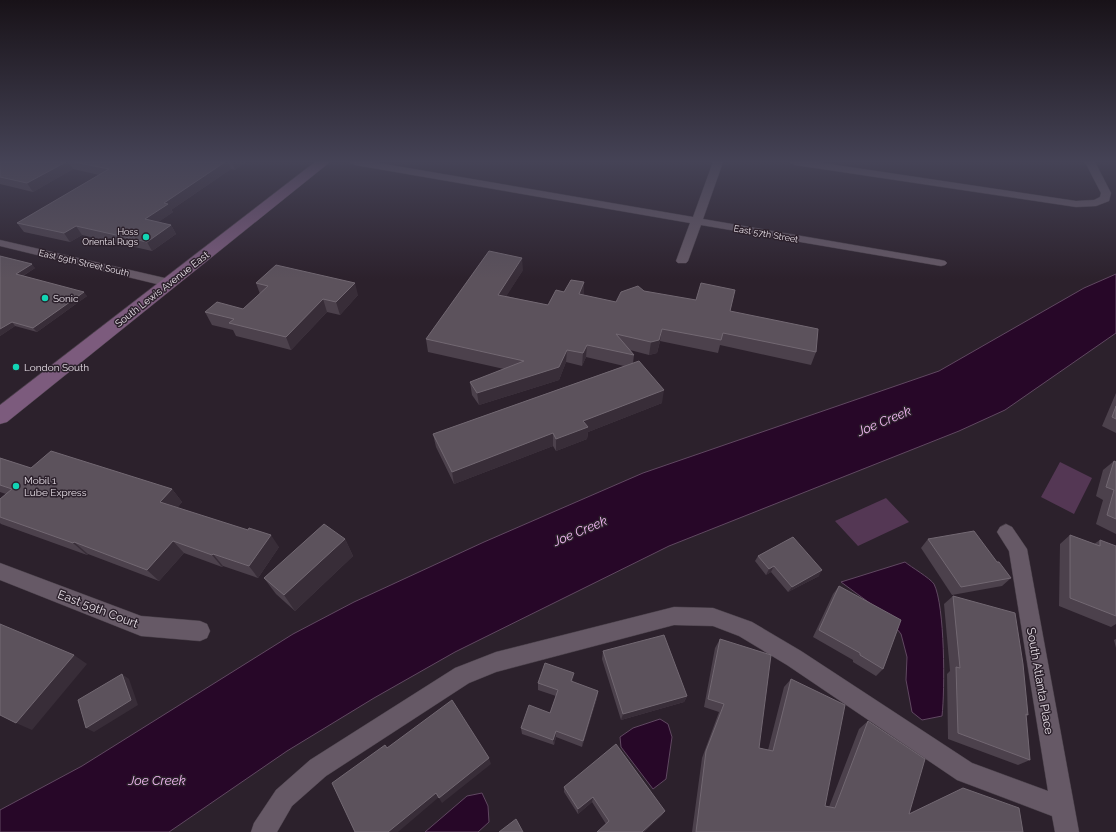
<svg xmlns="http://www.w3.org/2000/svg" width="1116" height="832" viewBox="0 0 1116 832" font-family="Raleway,sans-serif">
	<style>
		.green { fill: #543754 }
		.water { fill: #270728; stroke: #604861 }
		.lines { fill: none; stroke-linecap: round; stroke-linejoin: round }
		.street-casing { stroke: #463d46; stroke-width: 1 }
		.secondary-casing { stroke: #463d46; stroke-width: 1 }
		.street { fill: #665966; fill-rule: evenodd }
		.secondary { fill: #7c5b7d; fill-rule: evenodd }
		.wall { fill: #4c414c }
		.shaded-wall { fill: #382d38 }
		.building { fill: #5c525c; stroke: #726872 }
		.poi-dot { fill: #12d5b4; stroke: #2c212c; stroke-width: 1.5 }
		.labels { text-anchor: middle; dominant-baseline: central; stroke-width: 3; stroke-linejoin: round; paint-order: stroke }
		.far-poi-label { font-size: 9px; fill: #e6dee6; stroke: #2c212c; text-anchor: end }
		.far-street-label { font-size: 9px; fill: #e6dee6; stroke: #2c212c }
		.street-label { font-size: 10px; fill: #e6dee6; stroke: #2c212c }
		.poi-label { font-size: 10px; fill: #e6dee6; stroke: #2c212c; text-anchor: start }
		.near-street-label { font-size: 12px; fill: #e6dee6; stroke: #2c212c }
		.near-water-label { font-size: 13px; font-style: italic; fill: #f5baf6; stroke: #2c212c }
	</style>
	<rect width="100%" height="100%" fill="#2c212c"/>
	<g class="green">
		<polygon points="1060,462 1092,478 1074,514 1041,497"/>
		<polygon points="886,498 909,522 858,546 835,521"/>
	</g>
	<g class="water">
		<polygon points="1116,274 1116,333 1005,410 959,431 669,546 455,652 374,698 287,751 169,832 0,832 0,810 82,766 293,634 354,602 484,542 643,473 939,371 1084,288"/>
		<path d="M905 562C911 567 930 578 934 584 945 606 945 690 942 716L922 720 912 712 906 680 907 657 901 634 886 615 841 582Z"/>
		<polygon points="660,719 668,724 672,737 666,779 653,789 621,747 620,737 633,728"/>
		<polygon points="482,793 488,806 489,822 478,832 425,832 467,796"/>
	</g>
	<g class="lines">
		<defs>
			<g id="street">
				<polygon points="350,162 373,162 693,217 713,162 723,162 703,219 941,260 945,261 947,263 945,265 941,266 701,225 688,261 686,263 678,263 676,261 690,223 355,165"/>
				<polygon points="790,162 816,162 1076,201 1094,200 1100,197 1101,193 1085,162 1095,162 1111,193 1109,201 1096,206 1076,207 795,165"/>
				<polygon points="0,240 169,279 173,280 175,283 173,286 169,287 0,246"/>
				<polygon points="1006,524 1012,527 1027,549 1079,832 1055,832 1052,816 957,780 787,665 739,636 713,626 674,625 496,672 469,683 326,776 292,806 277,832 251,832 254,823 276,790 310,760 455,668 496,652 674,607 713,608 752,622 801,651 972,763 1048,791 1009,551 997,532 1000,527"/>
				<polygon points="0,563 141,616 200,621 207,624 210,631 207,638 200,641 141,636 0,580"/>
			</g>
			<polygon id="secondary" points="315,162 330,162 7,422 0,424 0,405"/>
		</defs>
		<use href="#street" class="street-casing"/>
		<use href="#secondary" class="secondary-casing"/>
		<use href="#street" class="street"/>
		<use href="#secondary" class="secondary"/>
	</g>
	<g class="wall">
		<polygon points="0,162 246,162 235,170 231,169 171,210 173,212 158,222 171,225 176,234 152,251 82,235 70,242 24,232 17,223 99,175 73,169 33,192 0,184"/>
		<polygon points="0,256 35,268 23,276 87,296 37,332 15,326 0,336"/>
		<polygon points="523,270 506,296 548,305 584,295 583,295 616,302 644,291 730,311 816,352 811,365 720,345 718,353 660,341 657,353 649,355 630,350 634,355 633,363 662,403 588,432 587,439 556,451 553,446 454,484 436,447 433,434 624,366 586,357 582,366 566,362 559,380 479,405 472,395 470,382 504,369 428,352 426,339"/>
		<polygon points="256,283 358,295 340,315 327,312 291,350 236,336 233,330 212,325 205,312 243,309 260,294"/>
		<polygon points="1116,393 1116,433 1102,426"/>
		<polygon points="0,458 31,468 172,489 182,502 177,508 279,547 258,578 223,566 222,567 184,553 159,581 88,554 87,555 1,524 0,523 0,499 6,494 0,492"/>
		<polygon points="1114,461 1116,462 1116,534 1096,524 1103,500 1096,496 1103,470"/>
		<polygon points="1070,535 1094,544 1100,540 1116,616 1116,624 1111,627 1059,606 1060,544"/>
		<polygon points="345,539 353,556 295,611 276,594 264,578"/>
		<polygon points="928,539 997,562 1011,578 1002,586 952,595 921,548"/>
		<polygon points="758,556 819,576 788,592 771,572 766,575 755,561"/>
		<polygon points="839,586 883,669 876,676 853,662 853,660 813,637 833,594"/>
		<polygon points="953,596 1028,715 1026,716 1030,760 1018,765 948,739 947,674 950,671 944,604"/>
		<polygon points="720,639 759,748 768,750 784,687 791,679 825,806 829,807 859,729 868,721 909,814 1023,832 692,832 702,758 719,712 704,707 715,648"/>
		<polygon points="1116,639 1116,648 1114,640"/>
		<polygon points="603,651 687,696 684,702 621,720 602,659"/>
		<polygon points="573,680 572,682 598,691 597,698 582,747 556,737 554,745 522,734 521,728 550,713 556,696 538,690 538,683"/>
		<polygon points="564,787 665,811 662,815 644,832 597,832 606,824 592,802 578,814 564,792"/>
	</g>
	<g class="shaded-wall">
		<polygon points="66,162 69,162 73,169 33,192 27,183"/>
		<polygon points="225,162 228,162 231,169 171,210 173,212 150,228 145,219 164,203"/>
		<polygon points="232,162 246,162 235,170"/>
		<polygon points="171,225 176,234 152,251 147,242"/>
		<polygon points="76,226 82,235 70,242 64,233"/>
		<polygon points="522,258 523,270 499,308 498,295"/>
		<polygon points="32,264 35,268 19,278 16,274"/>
		<polygon points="584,282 584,295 578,307 579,294"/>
		<polygon points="355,283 358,295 340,315 336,302"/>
		<polygon points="84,292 87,296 37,332 33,328"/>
		<polygon points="323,299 327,312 291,350 286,337"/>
		<polygon points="12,322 15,326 0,336 0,329"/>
		<polygon points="662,329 660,341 657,353 649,355 651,342"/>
		<polygon points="587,345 586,357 582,366 583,353"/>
		<polygon points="567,350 566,362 559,380 479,405 477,393"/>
		<polygon points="664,390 662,403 588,432 587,439 556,451 556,439 583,421"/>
		<polygon points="553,433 553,446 454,484 452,472"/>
		<polygon points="172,489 182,502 171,515 160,502"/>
		<polygon points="271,535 279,547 258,578 249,566"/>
		<polygon points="345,539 353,556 295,611 284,595"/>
		<polygon points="173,541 184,553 159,581 147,570"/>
		<polygon points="74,542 88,554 87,555 73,543"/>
		<polygon points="213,554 223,566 222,567 212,555"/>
		<polygon points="774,566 771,572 766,575 769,569"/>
		<polygon points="822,570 819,576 788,592 792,587"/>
		<polygon points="74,655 87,664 32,730 16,723"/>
		<polygon points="574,673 573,680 570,688 571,681"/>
		<polygon points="122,674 129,679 138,705 94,732 86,728"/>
		<polygon points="598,691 597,698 582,747 583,741"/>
		<polygon points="687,696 684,702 621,720 623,714"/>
		<polygon points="556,731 556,737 554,745 553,740"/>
		<polygon points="489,758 491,764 442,803 439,798"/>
		<polygon points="436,793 439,797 398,832 388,832"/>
		<polygon points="593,797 592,802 578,814 578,809"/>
		<polygon points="665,811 662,815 644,832 642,832"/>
	</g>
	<g class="building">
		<polygon points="0,162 66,162 27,183 0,177"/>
		<polygon points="74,162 225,162 164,203 168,204 145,219 171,225 147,242 76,226 64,233 17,223 109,169"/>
		<polygon points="489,251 522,258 498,295 548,305 556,290 564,292 571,280 584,282 579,294 616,302 621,292 638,286 644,291 696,300 701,283 735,290 730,311 818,329 816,352 723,333 721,340 662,329 659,340 651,342 616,334 634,355 587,345 583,353 567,350 559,367 477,393 470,382 524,361 426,339"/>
		<polygon points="0,256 32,264 16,274 84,292 33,328 12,322 0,329"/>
		<polygon points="276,265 355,283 336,302 323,299 286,337 229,323 234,319 205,312 217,302 243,309 268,286 256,283"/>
		<polygon points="639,361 664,390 583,421 588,427 556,439 553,433 452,472 433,434"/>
		<polygon points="1116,406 1116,419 1112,417"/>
		<polygon points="51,451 172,489 160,502 248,530 249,528 271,535 249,566 213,554 212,555 173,541 147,570 74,542 73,543 0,517 0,499 12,489 0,485 0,458 31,468"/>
		<polygon points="1114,461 1116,462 1116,519 1107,515 1114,490 1106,487"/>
		<polygon points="324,524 345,539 284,595 264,578"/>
		<polygon points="974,531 997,562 999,562 1011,578 961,587 928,539"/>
		<polygon points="1070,535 1100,546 1100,540 1116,546 1116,616 1070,598"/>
		<polygon points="793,537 822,570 792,587 774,566 769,569 758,556"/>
		<polygon points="839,586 901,620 883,669 860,655 860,653 819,630"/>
		<polygon points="953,596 1015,613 1023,664 1028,715 1026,714 1030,760 958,733 956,667 960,668"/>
		<polygon points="0,624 74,655 16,723 0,715"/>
		<polygon points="664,635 687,696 623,714 603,651"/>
		<polygon points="720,639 771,655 759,748 773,751 791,679 845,705 825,806 835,808 868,721 925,759 909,814 963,788 1019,808 1023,832 696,832 706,751 724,704 708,699"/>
		<polygon points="545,663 574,673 571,681 598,691 583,741 556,731 553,740 521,728 529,705 550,713 558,690 538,683"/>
		<polygon points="122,674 131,700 86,728 78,700"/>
		<polygon points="452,700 489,758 439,798 436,793 388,832 355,832 332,783 385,745 387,748"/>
		<polygon points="616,744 665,811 642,832 597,832 609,821 593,797 578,809 564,787"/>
		<polygon points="516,819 523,832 499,832"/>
	</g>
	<linearGradient id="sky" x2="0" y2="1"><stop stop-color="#181218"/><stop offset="0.58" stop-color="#454356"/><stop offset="1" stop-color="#454356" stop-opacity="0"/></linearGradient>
	<rect width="1116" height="279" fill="url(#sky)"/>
	<g class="poi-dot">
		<circle cx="146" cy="237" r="4"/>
		<circle cx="45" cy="298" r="4"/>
		<circle cx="16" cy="367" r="4"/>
		<circle cx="16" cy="486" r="4"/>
	</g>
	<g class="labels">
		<g class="far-poi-label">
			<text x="138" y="232">Hoss<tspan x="138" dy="10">Oriental Rugs</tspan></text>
		</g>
		<g class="far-street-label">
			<text transform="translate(766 234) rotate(10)">East 57th Street</text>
			<text transform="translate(84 263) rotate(13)">East 59th Street South</text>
		</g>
		<g class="street-label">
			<text transform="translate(162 289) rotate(-38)">South Lewis Avenue East</text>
		</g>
		<g class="poi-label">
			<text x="53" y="298">Sonic</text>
			<text x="24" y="367">London South</text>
			<text x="24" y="480">Mobil 1<tspan x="24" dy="12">Lube Express</tspan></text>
		</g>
		<g class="near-street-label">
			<text transform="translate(98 609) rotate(21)">East 59th Court</text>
			<text transform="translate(1040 681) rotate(80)">South Atlanta Place</text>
		</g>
		<g class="near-water-label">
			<text transform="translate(884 421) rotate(-23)">Joe Creek</text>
			<text transform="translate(580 531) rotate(-23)">Joe Creek</text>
			<text x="157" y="780">Joe Creek</text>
		</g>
	</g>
</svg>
